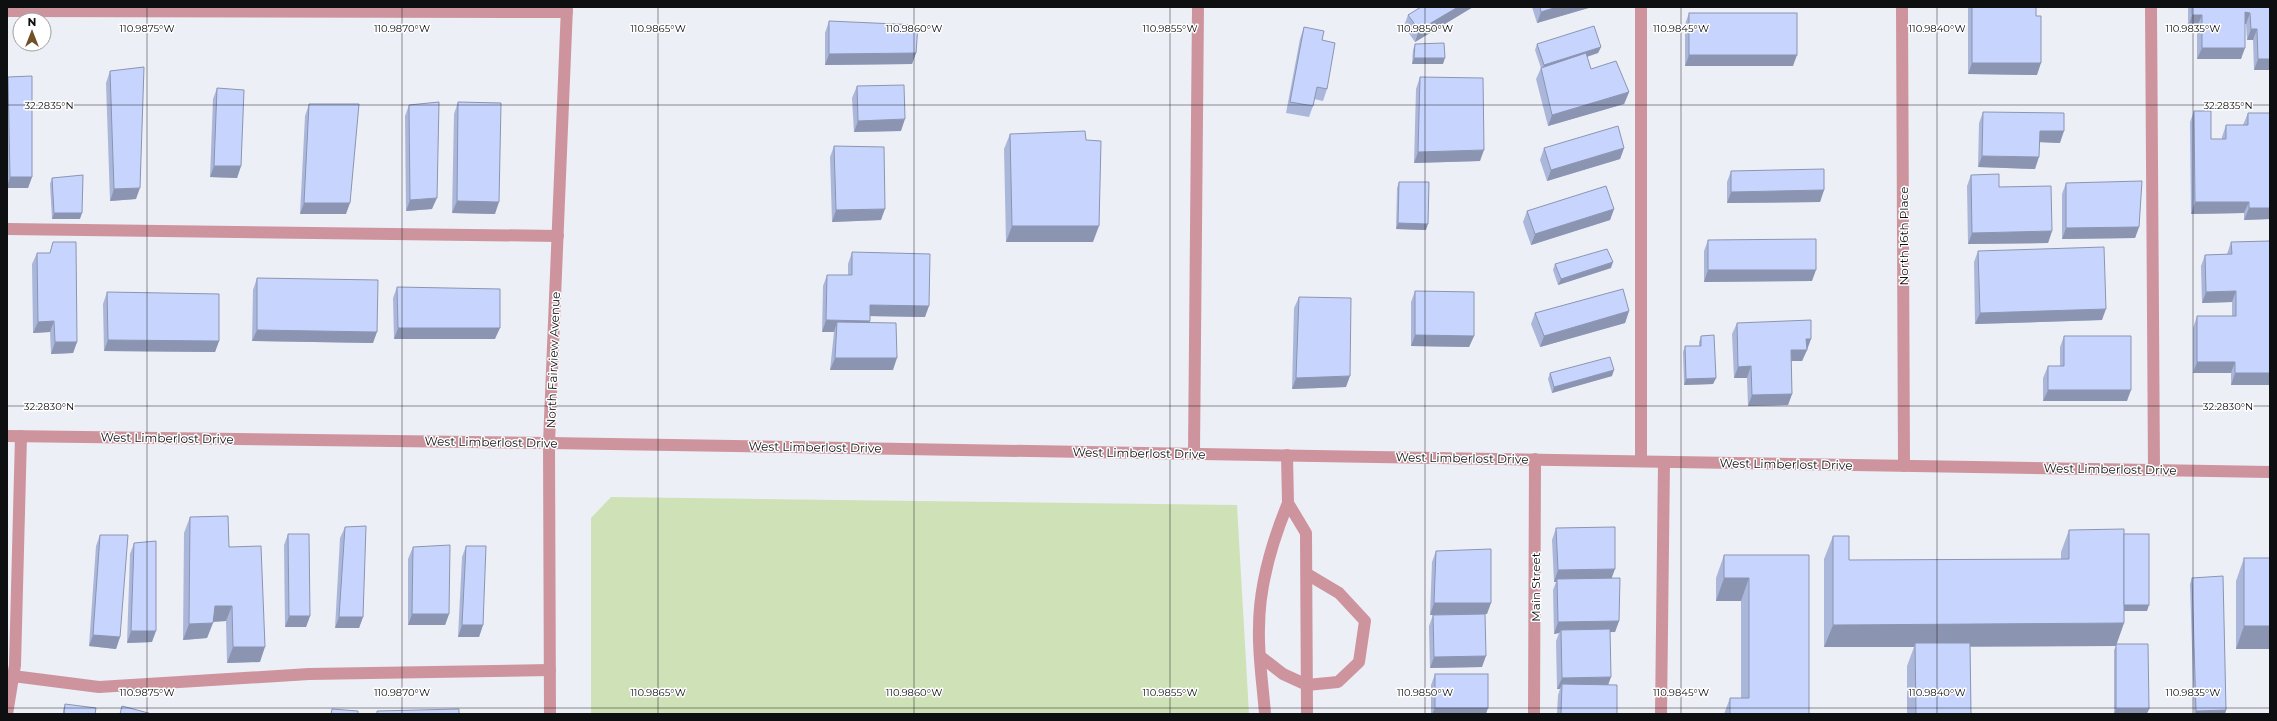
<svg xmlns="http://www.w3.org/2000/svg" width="2277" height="721" viewBox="0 0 2277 721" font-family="Montserrat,sans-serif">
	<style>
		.green { fill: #cfe2b7 }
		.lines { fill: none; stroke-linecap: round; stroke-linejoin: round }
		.minor { stroke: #ce949e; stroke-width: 12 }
		.wall { fill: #abb7da }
		.shaded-wall { fill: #8b95b2 }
		.building { fill: #c7d5fe; stroke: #8b95b2 }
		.ticks { fill: none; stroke: #0e0f11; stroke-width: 1; stroke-opacity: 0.45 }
		.labels { text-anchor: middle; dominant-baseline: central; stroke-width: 3; stroke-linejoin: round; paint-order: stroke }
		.street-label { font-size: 12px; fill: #0e0f11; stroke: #fff }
		.ticks-label { font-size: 10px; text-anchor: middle; fill: #0e0f11; stroke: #fff; stroke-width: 3; stroke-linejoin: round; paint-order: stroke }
	</style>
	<rect width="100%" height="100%" fill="#edeff6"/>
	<polygon class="green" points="611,497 1237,505 1249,714 591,714 591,518"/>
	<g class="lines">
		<g class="minor">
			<polyline points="1641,7 1641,461"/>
			<polyline points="1902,7 1904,466"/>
			<polyline points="2151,7 2154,470"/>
			<polyline points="7,11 567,12"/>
			<polyline points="7,229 558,236"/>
			<polyline points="7,436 549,443 2270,472"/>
			<polyline points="1194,453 1198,7"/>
			<polyline points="1287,455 1288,503"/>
			<polyline points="1261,657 1283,674 1307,685 1338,682 1359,662 1365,621 1339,593 1307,574"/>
			<polyline points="13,676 99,687 309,674 550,670"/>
			<polyline points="7,714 15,665 21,436"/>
			<polyline points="550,714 549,443 567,7"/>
			<path d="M1265 714C1263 686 1258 656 1259 628 1259 585 1272 542 1288 503L1306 533 1307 714"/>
			<polyline points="1534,714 1535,459"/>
			<polyline points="1661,714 1664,462"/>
		</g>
	</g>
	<g class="wall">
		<polygon points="1421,7 1473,7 1415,42 1404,26 1408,15"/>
		<polygon points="1532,7 1592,7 1537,23"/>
		<polygon points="1968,7 2036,7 2037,75 1968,74"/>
		<polygon points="2188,7 2270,7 2270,70 2254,70 2253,40 2247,40 2246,24 2245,24 2241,59 2197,59 2197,27 2188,27"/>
		<polygon points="1689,13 1793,66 1685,66 1685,24"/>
		<polygon points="829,21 916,53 912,64 825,65 825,33"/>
		<polygon points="1304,27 1322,40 1327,89 1323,101 1314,99 1313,106 1309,117 1286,113 1300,39"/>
		<polygon points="1415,44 1443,64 1412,64 1413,50"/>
		<polygon points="1537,44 1601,47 1598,53 1587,57 1591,69 1629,92 1624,104 1548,126 1536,79 1541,68 1535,50"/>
		<polygon points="110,71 136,199 110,201 106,83"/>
		<polygon points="8,77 32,177 28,188 7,188 7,80"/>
		<polygon points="1420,77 1480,161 1414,163 1416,89"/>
		<polygon points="857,86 901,131 854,132 852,98"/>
		<polygon points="217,88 241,166 237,178 210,177 213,99"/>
		<polygon points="458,102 495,214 452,213 454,114"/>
		<polygon points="309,104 346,214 300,214 305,116"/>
		<polygon points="409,105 432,209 406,211 405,116"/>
		<polygon points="2194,111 2211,139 2222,139 2222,137 2226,125 2243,125 2248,113 2270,113 2270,219 2244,220 2244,213 2191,214 2190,122"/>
		<polygon points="1983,112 2060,143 2040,142 2035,169 1978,167 1979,123"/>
		<polygon points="1010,134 1093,242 1006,242 1004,149"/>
		<polygon points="834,146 881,220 832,222 830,157"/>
		<polygon points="1544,148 1624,148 1620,159 1547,181 1540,160"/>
		<polygon points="1731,171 1824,190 1820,202 1727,203 1727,182"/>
		<polygon points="1971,175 1999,187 2052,231 2048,243 1968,244 1967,186"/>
		<polygon points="52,178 80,219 52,219 50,184"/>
		<polygon points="1399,182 1426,230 1396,229 1397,188"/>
		<polygon points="2066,183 2139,227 2135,238 2062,239 2062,194"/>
		<polygon points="1614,209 1610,220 1531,245 1523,222 1527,211"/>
		<polygon points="1708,240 1812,281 1704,282 1704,251"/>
		<polygon points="53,242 77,342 73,353 51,354 50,332 33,333 32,264 37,253 50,253"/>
		<polygon points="2231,242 2270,385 2231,385 2231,373 2193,373 2193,328 2197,316 2232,316 2232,302 2202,303 2201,266 2205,255 2227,254"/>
		<polygon points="1978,251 2102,320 1975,324 1974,262"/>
		<polygon points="852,252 925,317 870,316 870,323 893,370 830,370 834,332 822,332 823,286 827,275 848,275 848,264"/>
		<polygon points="1555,264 1611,268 1558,285 1553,270"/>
		<polygon points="257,278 373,343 252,341 253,290"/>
		<polygon points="397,287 495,339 394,339 393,298"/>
		<polygon points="1415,291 1474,336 1469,347 1411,346 1411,302"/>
		<polygon points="107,292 219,341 215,352 104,351 103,304"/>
		<polygon points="1299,297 1346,387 1292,389 1294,308"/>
		<polygon points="1629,311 1625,323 1540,347 1531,324 1535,313"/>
		<polygon points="1737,323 1807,350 1802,361 1791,361 1792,394 1788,405 1748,406 1747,378 1734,378 1732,334"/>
		<polygon points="1701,336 1716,378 1713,384 1684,385 1683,352 1685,346 1699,346 1699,342"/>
		<polygon points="2064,336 2127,401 2043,401 2043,378 2048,366 2060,366 2060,347"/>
		<polygon points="1550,373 1612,376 1552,393 1548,379"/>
		<polygon points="190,517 229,547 260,662 227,663 226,621 213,622 207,638 183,640 184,533"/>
		<polygon points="345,527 363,617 359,628 335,628 340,538"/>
		<polygon points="1556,528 1612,578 1619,621 1615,632 1610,632 1608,685 1617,714 1557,714 1558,695 1560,689 1557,689 1556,641 1559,633 1554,634 1553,590 1556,582 1554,582 1552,540"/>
		<polygon points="2069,530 2124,534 2147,611 2124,611 2124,623 2116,644 2147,714 2114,714 2114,650 2116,646 1970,646 1971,714 1907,714 1907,666 1914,647 1824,647 1824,559 1833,536 1849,560 2061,559 2061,552"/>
		<polygon points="288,534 310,616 306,627 285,627 284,545"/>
		<polygon points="100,535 120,637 116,649 89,646 96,546"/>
		<polygon points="134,543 152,642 127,643 130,554"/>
		<polygon points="466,546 483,625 479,637 458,637 462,557"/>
		<polygon points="413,547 449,614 445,625 408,625 408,559"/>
		<polygon points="1436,551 1487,614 1485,614 1482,667 1430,668 1429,626 1433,615 1442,615 1430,615 1432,562"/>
		<polygon points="1724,555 1809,555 1809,714 1724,714 1730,698 1741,698 1741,601 1716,601 1716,578"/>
		<polygon points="2244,558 2270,649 2236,649 2236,581"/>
		<polygon points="2192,578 2226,710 2225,714 2194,714 2190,584"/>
		<polygon points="1435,674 1486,714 1431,714 1431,685"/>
		<polygon points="65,704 95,714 63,714 63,710"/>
	</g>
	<g class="shaded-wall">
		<polygon points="1458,7 1473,7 1415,42 1419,30"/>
		<polygon points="1557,7 1592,7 1537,23 1541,12"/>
		<polygon points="2245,12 2250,13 2246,24 2241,24"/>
		<polygon points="2192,15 2202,15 2197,27 2188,27"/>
		<polygon points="2251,29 2257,29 2253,40 2247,40"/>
		<polygon points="1601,47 1598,53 1542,71 1544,65"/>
		<polygon points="2202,48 2245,48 2241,59 2197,59"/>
		<polygon points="916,53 912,64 825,65 829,54"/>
		<polygon points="1689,55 1797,55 1793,66 1685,66"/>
		<polygon points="1414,58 1445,58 1443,64 1412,64"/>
		<polygon points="2258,59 2270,59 2270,70 2254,70"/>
		<polygon points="1972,63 2041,63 2037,75 1968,74"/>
		<polygon points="1629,92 1624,104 1548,126 1552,115"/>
		<polygon points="905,119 901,131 854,132 858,121"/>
		<polygon points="2040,131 2064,131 2060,143 2036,142"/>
		<polygon points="1624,148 1620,159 1547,181 1551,170"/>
		<polygon points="1484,150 1480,161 1414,163 1418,152"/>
		<polygon points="1982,156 2039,157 2035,169 1978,167"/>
		<polygon points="214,166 241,166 237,178 210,177"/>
		<polygon points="10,177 32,177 28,188 7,188 7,187"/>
		<polygon points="140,188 136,199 110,201 114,189"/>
		<polygon points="1824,190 1820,202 1727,203 1731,192"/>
		<polygon points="437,198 432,209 406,211 410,200"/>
		<polygon points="457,201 499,202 495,214 452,213"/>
		<polygon points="2195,202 2249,202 2244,213 2191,214"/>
		<polygon points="304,203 350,203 346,214 300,214"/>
		<polygon points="2249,208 2270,208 2270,219 2244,220"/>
		<polygon points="885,209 881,220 832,222 836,210"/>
		<polygon points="1614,209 1610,220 1531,245 1535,234"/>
		<polygon points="54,213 82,213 80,219 52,219"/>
		<polygon points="1398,223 1428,224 1426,230 1396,229"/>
		<polygon points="1012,226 1099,226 1093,242 1006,242"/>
		<polygon points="2139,227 2135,238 2062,239 2066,228"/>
		<polygon points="2052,231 2048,243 1968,244 1972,233"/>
		<polygon points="1613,262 1611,268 1558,285 1561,279"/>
		<polygon points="1708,270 1816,270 1812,281 1704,282"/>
		<polygon points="2236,291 2232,302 2202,303 2206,292"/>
		<polygon points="870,305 929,306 925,317 866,316"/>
		<polygon points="2106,309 2102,320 1975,324 1980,313"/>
		<polygon points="1629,311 1625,323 1540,347 1544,336"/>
		<polygon points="826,320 870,321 866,332 837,322 834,332 822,332"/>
		<polygon points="54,321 50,332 33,333 38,322"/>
		<polygon points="398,328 500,328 495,339 394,339"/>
		<polygon points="257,330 377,332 373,343 252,341"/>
		<polygon points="1415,335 1474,336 1469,347 1411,346"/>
		<polygon points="1806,339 1811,339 1807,350 1802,350"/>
		<polygon points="108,340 219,341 215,352 104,351"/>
		<polygon points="55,342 77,342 73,353 51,354"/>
		<polygon points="1791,350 1807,350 1802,361 1787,361"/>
		<polygon points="835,358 897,358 893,370 830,370"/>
		<polygon points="2197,362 2235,362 2231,373 2193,373"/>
		<polygon points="1751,366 1747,378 1734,378 1738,367"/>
		<polygon points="1614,370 1612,376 1552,393 1554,387"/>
		<polygon points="2235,373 2270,373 2270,385 2231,385"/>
		<polygon points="1350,376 1346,387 1292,389 1296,378"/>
		<polygon points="1716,378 1713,384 1684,385 1686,379"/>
		<polygon points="2048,390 2131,390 2127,401 2043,401"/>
		<polygon points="1792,394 1788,405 1748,406 1752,395"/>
		<polygon points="1615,569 1611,580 1557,579 1556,582 1554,582 1558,570"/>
		<polygon points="1724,578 1749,578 1741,601 1716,601"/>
		<polygon points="1434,603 1491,603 1487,614 1430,615"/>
		<polygon points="2118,605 2149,605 2147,611 2116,611"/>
		<polygon points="215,606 232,606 226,621 209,622"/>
		<polygon points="412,614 449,614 445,625 408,625"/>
		<polygon points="289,616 310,616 306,627 285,627"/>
		<polygon points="339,617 363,617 359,628 335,628"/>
		<polygon points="1619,621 1615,632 1561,633 1561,630 1559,633 1554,634 1558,622"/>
		<polygon points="213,623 207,638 183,640 189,624"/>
		<polygon points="2124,623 2116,646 1915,647 1915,643 1914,647 1824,647 1833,625"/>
		<polygon points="462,625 483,625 479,637 458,637"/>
		<polygon points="2244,626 2270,626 2270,649 2236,649"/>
		<polygon points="131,631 156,631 152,642 127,643"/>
		<polygon points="93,635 120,637 116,649 89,646"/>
		<polygon points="233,647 265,647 260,662 227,663"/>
		<polygon points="1486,656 1482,667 1430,668 1434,657"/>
		<polygon points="1611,677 1607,688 1562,684 1560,689 1557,689 1562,678"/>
		<polygon points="1435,708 1488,708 1486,714 1432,714"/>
		<polygon points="2116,709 2149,709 2147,714 2114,714"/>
		<polygon points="2226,710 2225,714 2195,714 2196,711"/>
	</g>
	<g class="building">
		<polygon points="1421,7 1458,7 1419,30 1408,15"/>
		<polygon points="1540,7 1557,7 1541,12"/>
		<polygon points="1972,7 2036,7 2036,16 2041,16 2041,63 1972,63"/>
		<polygon points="2192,7 2270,7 2270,59 2258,59 2257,29 2251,29 2250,13 2245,12 2245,48 2202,48 2202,15 2192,15"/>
		<rect x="1689" y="13" width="108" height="42"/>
		<polygon points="829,21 918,25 916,53 829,54"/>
		<polygon points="1594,26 1601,47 1544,65 1537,44"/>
		<polygon points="1304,27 1324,31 1322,40 1335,43 1327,89 1317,87 1313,106 1290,102"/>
		<polygon points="1444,43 1445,58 1414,58 1415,44"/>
		<polygon points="1586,53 1591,69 1616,61 1629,92 1552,115 1541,68"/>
		<polygon points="144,67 140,188 114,189 110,71"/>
		<polygon points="32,76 32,177 10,177 8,77"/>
		<polygon points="1420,77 1483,78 1484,150 1418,152"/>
		<polygon points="904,85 905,119 858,121 857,86"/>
		<polygon points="217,88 244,90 241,166 214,166"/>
		<polygon points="439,102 437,198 410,200 409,105"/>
		<polygon points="458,102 501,103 499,202 457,201"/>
		<polygon points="309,104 359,104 350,203 304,203"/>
		<polygon points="2194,111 2211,111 2211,139 2226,139 2226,125 2248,125 2248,113 2270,113 2270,208 2249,208 2249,202 2195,202"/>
		<polygon points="1983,112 2064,113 2064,131 2040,131 2039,157 1982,156"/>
		<polygon points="1618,126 1624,148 1551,170 1544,148"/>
		<polygon points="1085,131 1086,140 1101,141 1099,226 1012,226 1010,134"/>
		<polygon points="834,146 884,147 885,209 836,210"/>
		<polygon points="1824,169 1824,190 1731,192 1731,171"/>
		<polygon points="1999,174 1999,187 2051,186 2052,231 1972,233 1971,175"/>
		<polygon points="83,175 82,213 54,213 52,178"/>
		<polygon points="2142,181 2139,227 2066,228 2066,183"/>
		<polygon points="1399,182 1429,182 1428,224 1398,223"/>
		<polygon points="1606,186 1614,209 1535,234 1527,211"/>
		<polygon points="1816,239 1816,270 1708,270 1708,240"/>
		<polygon points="2270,241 2270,373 2235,373 2235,362 2197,362 2197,316 2236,316 2236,291 2206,292 2205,255 2232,254 2231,242"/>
		<polygon points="53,242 76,242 77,342 55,342 54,321 38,322 37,253 50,253"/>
		<polygon points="2104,247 2106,309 1980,313 1978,251"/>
		<polygon points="1607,249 1613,262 1561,279 1555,264"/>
		<polygon points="852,252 930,254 929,306 870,305 870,321 826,320 827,275 852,275"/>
		<polygon points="257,278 378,280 377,332 257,330"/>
		<polygon points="397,287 500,289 500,328 398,328"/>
		<polygon points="1623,289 1629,311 1544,336 1535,313"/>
		<polygon points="1415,291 1474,292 1474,336 1415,335"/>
		<polygon points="107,292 219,294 219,341 108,340"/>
		<polygon points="1299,297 1351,298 1350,376 1296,378"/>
		<polygon points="1811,320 1811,339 1806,339 1807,350 1791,350 1792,394 1752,395 1751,366 1738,367 1737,323"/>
		<polygon points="837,322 896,323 897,358 835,358"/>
		<polygon points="1714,335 1716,378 1686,379 1685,346 1701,346 1701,336"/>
		<polygon points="2064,336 2131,336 2131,390 2048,390 2048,366 2064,366"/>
		<polygon points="1610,357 1614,370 1554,387 1550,373"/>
		<polygon points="228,516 229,547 261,546 265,647 233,647 232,606 215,606 213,623 189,624 190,517"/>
		<polygon points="366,526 363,617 339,617 345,527"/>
		<polygon points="1615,527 1615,569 1558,570 1556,528"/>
		<polygon points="2124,529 2124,623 1833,625 1833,536 1849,536 1849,560 2069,559 2069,530"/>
		<polygon points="288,534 309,534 310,616 289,616"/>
		<rect x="2124" y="534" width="25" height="71"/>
		<polygon points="100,535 128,535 120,637 93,635"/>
		<polygon points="156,541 156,631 131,631 134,543"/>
		<polygon points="450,545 449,614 412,614 413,547"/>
		<polygon points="466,546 486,546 483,625 462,625"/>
		<polygon points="1491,549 1491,603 1434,603 1436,551"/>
		<polygon points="1724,555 1809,555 1809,714 1730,714 1730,698 1749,698 1749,578 1724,578"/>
		<rect x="2244" y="558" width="26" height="68"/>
		<polygon points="2223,576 2226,710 2196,711 2192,578"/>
		<polygon points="1620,578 1619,621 1558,622 1557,579"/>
		<polygon points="1485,614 1486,656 1434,657 1433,615"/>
		<polygon points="1610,629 1611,677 1562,678 1561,630"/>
		<polygon points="1915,643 1970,643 1971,714 1916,714"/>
		<polygon points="2116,644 2148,644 2149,709 2116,709"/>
		<rect x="1435" y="674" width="53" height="34"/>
		<polygon points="1562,684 1617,685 1617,714 1561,714"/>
		<polygon points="65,704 96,708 95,714 64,714"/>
		<polygon points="122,706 152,714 120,714"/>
		<polygon points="332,709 358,711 358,714 331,714"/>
		<polygon points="459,709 459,714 377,714 377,711"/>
	</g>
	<path class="ticks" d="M147 7V714M402 7V714M658 7V714M914 7V714M1170 7V714M1425 7V714M1681 7V714M1937 7V714M2193 7V714M7 105H2270M7 406H2270M7 708H2270"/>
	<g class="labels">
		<g class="street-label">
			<text transform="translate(1903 236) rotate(-90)">North 16th Place</text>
			<text transform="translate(553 360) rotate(-88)">North Fairview Avenue</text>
			<text transform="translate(167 438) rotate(1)">West Limberlost Drive</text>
			<text transform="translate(491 442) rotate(1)">West Limberlost Drive</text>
			<text transform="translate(815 447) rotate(1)">West Limberlost Drive</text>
			<text transform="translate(1139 453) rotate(1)">West Limberlost Drive</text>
			<text transform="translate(1462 458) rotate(1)">West Limberlost Drive</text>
			<text transform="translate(1786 464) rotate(1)">West Limberlost Drive</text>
			<text transform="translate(2110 469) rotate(1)">West Limberlost Drive</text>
			<text transform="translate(1535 587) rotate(-90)">Main Street</text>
		</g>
	</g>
	<g class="ticks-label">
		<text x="147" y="32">110.9875°W</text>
		<text x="402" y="32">110.9870°W</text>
		<text x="658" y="32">110.9865°W</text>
		<text x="914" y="32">110.9860°W</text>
		<text x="1170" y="32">110.9855°W</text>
		<text x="1425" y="32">110.9850°W</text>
		<text x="1681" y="32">110.9845°W</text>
		<text x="1937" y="32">110.9840°W</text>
		<text x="2193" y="32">110.9835°W</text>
		<text x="49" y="109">32.2835°N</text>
		<text x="2228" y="109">32.2835°N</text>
		<text x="49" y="410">32.2830°N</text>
		<text x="2228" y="410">32.2830°N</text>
		<text x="147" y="696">110.9875°W</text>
		<text x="402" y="696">110.9870°W</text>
		<text x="658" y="696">110.9865°W</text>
		<text x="914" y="696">110.9860°W</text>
		<text x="1170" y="696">110.9855°W</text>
		<text x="1425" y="696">110.9850°W</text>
		<text x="1681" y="696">110.9845°W</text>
		<text x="1937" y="696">110.9840°W</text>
		<text x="2193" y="696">110.9835°W</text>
	</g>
	<rect width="2277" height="721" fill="none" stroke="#0e0f11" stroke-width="16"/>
	<g transform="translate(32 32)"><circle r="19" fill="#ffffff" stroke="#9f9fa0"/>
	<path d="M0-3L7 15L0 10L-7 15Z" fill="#705026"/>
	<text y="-6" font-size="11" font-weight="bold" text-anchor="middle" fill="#0e0f11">N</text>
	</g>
</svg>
